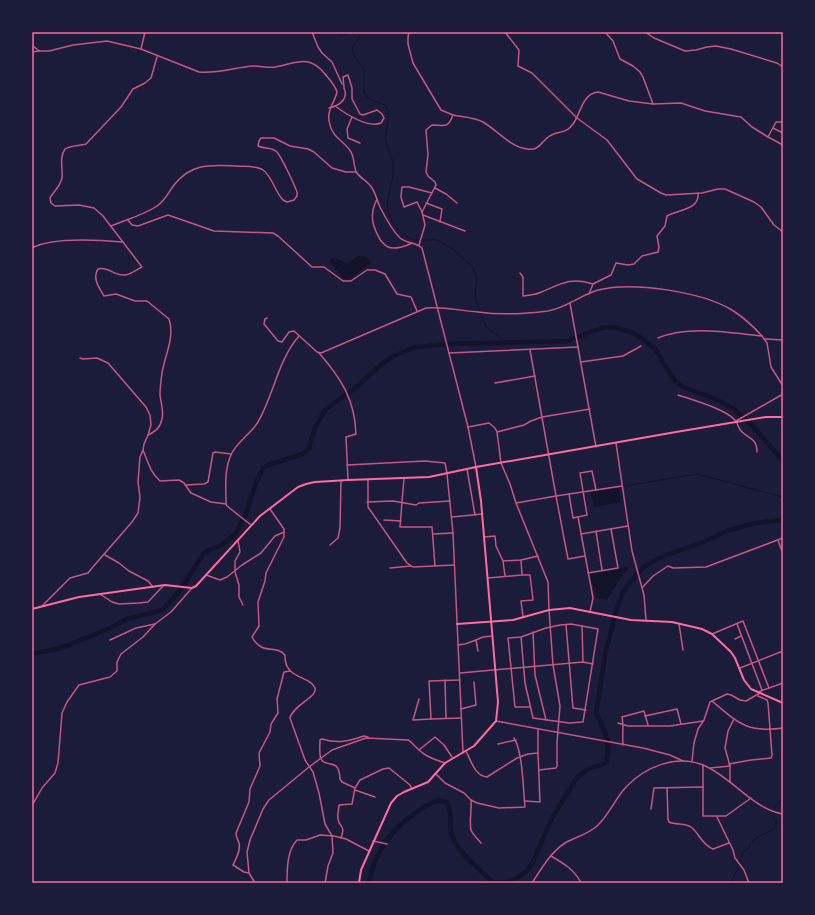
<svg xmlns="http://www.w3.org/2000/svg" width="815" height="915" viewBox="0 0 815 915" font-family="'Asap Condensed',sans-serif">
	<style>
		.water { fill: #12122b }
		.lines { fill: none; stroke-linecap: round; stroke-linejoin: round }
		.stream { stroke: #12122b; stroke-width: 1 }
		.river { stroke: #12122b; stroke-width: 4.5 }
		.minor { stroke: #c65784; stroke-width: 1.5 }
		.tertiary { stroke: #c65784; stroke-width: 1.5 }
		.secondary { stroke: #ff6b9d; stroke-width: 2 }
		.trunk { stroke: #ff6b9d; stroke-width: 2 }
		.neatline { fill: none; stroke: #ff6b9d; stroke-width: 1.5 }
	</style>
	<rect width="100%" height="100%" fill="#1b1b3a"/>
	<g class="water">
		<path d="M357 256C364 255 368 257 371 263L348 280 343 278 329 261 332 258 337 259 348 264Z"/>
		<polygon points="619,488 621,502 594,507 591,494 592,492"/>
		<polygon points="627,567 628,569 621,577 607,600 597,598 593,585 592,585 589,574"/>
	</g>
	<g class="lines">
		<g class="stream">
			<polyline points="336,32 341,36 350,32"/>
			<polyline points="357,32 360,36 354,44 352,50 355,58 364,70 364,93 368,98 386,106 389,115 385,139 393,162 393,174 387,204 388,213 396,228 405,236 414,240 437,240 443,243 454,250 473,267 477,280 475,295 477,304 483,320 487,328 507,342"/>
			<polyline points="625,486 697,474 783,497"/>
			<polyline points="731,883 738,867 737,864 742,858 742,853 749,848 751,842 759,836 773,830 776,826 776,821 773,818 775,807 783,797"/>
		</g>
		<g class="river">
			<polyline points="32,654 57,649 69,645 112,627 127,619 162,610 178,593 204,553 209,550 222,545 236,533 246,514 256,483 263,468 268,465 303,454 309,448 315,428 322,415 326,409 354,389 383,363 396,355 416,347 449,344 567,341 602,328 614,327 633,333 643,339 655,349 675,381 683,387 713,398 733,408 750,423 783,461"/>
			<path d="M369 883C376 843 402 817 438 800L446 802C455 815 447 821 452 835 456 850 477 867 488 878L493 882"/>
			<polyline points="493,883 506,882 515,879 527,871 533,862 552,818 576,779 586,770 606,763 608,751 607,739 603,727 596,713 606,650 617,608 623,593 629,583 645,566 661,557 703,542 727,531 755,523 783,520"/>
		</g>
		<g class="minor">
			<polyline points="312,32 318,47 322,53 332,62 342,84"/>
			<polyline points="409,32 408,37 408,44 413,63 441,110 453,115"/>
			<polyline points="505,32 519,50 518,66 532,73 577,118 607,140 637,179 661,193 666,195 702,193 718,189 725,189 754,202 761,207 774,225 783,232"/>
			<polyline points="605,32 613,41 620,59 633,66 640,72 643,77 653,104"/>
			<polyline points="645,32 654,38 685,51 696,50 707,47 716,46 731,49 777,63 783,67"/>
			<polyline points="32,45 39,51"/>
			<polyline points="141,49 145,32"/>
			<polyline points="32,52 39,51"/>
			<path d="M335 106C346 114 368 128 381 123L384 118 382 114 377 110 363 115 360 114 352 99V88L348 75 343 77 344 87"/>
			<path d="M329 108C339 106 349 99 344 88"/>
			<polyline points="352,117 347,129 348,138 360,143"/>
			<polyline points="773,128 783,133"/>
			<polyline points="435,188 446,194 457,203"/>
			<path d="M377 199C369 215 372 226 381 241 383 243 385 246 388 247 394 250 407 246 412 243"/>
			<polyline points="426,203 442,209 440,222"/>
			<polyline points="422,212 417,202 404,207 401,197 402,187 409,187 432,193"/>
			<polyline points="423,215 465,231"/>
			<polyline points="128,220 132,225 138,226 168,215 214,231 273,233 278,236 312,267 324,267 343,281 351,281 367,270 375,270 385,274 397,294 411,297 417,311"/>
			<path d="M111 226C125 220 144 215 157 206 165 201 168 193 174 185 191 163 210 165 235 166 243 167 256 165 263 170 272 176 275 192 283 200L287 202 294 200 297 196V192C294 184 282 158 277 152 272 147 264 149 258 146L259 141 261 138H274L290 146 308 149 314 152 332 168 346 172H356"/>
			<path d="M419 245 425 225 422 212 436 185 435 182 428 176 426 172 428 155 426 130 432 125C444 125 448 129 453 115 462 117 474 117 483 122 497 130 510 147 527 149 538 151 540 144 547 138 555 130 566 135 573 124 581 113 582 94 598 92L629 101 653 104 681 103 705 111 741 117 752 127 768 137 776 122H783"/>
			<path d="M32 248C52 237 100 240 123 242"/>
			<path d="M520 273 523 277V296C528 295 534 295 539 293 559 285 570 276 593 284"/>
			<path d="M589 294 593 284 611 275 616 263 628 265 634 264 642 256 658 252 659 247 657 236 665 226 667 216C677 210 700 210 698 193"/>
			<path d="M658 338C689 325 730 333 762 336L767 343 771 367 783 386"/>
			<polyline points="765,339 783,340"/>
			<path d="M319 353C341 378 355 400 356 434L346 437 348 480"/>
			<polyline points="581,362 623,356 641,346"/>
			<polyline points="495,383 535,376"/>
			<path d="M678 395C693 400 725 409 735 420 738 423 738 428 741 431 749 439 757 438 757 452"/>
			<polyline points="736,421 783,394"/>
			<polyline points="468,427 489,423 495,428 497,432 524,425 531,421 542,417 590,409"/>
			<polyline points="497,432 501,463"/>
			<path d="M148 435C156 431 160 428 162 419 164 412 161 403 160 395 160 388 161 380 162 373 165 355 175 337 169 319L147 301H135L116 294 104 296C99 288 92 278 98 269 108 266 114 276 124 275 130 275 137 269 142 267L103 216 94 208 79 205 55 206 51 203 50 198C54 191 60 187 62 178 63 169 59 157 65 149 71 145 79 146 86 144L121 107 133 89 145 83 151 78 157 57"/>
			<path d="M143 450C148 462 150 472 160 481L179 480 184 483 191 493 211 502 226 504"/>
			<polyline points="347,465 425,461 445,463 447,473"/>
			<polyline points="467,469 475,515"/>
			<polyline points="404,478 400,527 432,527 435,566"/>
			<polyline points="185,485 204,484 208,482 213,453 215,452 231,454"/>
			<polyline points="569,494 573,518 587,515 580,473 592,471 596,490"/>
			<polyline points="367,502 393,501 416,505 419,503 450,501"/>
			<polyline points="516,503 556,496 530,350"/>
			<path d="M270 509 284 529V537L266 573 265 581 258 602 259 626 252 637C262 656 275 644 285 655 284 680 310 675 315 688 318 697 293 705 290 718L305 760 313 772 319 793 325 824 332 836 333 853 328 866 325 883"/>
			<polyline points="452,517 482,514"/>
			<polyline points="578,517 593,598 590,612"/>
			<polyline points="384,520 401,521"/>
			<path d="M251 525 227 506 226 504C226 488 224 470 231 455 236 442 251 434 258 422 274 394 278 360 299 336"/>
			<polyline points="596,531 602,570"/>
			<polyline points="433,534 453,533"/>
			<polyline points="581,534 628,526"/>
			<polyline points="484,537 495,536 496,546 503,561 505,576"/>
			<polyline points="238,540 240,552 235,561 235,572 239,585 239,597 243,605"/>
			<polyline points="778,540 783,554"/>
			<polyline points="330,545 338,538 340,528 341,481"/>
			<polyline points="105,555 119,563 129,571 148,581 153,587"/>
			<polyline points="585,556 568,559 556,496 622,486"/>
			<polyline points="503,561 521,560 538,556"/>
			<polyline points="390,568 411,566"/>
			<polyline points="588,573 618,568 611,529"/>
			<polyline points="206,575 220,580 227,577 242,565 261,553 275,536 284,532"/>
			<polyline points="522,575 530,575 533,600 521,601 523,617"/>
			<polyline points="488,578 522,575 521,560"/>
			<polyline points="642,588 653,576 668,566 673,568 706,567 783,538"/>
			<polyline points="100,594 112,602 119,604 139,603 148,602 163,586"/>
			<polyline points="42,606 70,578 88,573 92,568 132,522 138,513 140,497 138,482 140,457 143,450 144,444 148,435 151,425 150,415 146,407 108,363 97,358 83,359 80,358"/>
			<polyline points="679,624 683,650"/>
			<polyline points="737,624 762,690"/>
			<polyline points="566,625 573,708 586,710"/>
			<polyline points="582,626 583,662"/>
			<polyline points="533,632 535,675 546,720"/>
			<polyline points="712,634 743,621 769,688"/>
			<polyline points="521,637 525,683 533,718 569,723 583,722 598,629 571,624 560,625 546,628 521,637 508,638 515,707 530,707"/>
			<polyline points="735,639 741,636"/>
			<polyline points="110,640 136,628 155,624"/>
			<polyline points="458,645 465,644 476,640"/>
			<polyline points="478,651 476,640 483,637 492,636"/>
			<polyline points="740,668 783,651"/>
			<polyline points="460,673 583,662 593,664"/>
			<polyline points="445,680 446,718"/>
			<polyline points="460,680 429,681 431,719 461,718"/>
			<polyline points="419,699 413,720 431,719"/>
			<path d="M712 701C738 723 747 733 783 728"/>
			<polyline points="461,709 476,705 474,682"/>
			<polyline points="645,716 677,709 681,724"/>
			<polyline points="618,723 628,726 670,726 703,721"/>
			<polyline points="498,744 516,740"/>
			<path d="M623 745C622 735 624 726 622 717L644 711 648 725"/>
			<polyline points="419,750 435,737 444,745 452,757"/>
			<path d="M466 751C471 761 475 776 487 777L517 758 528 754 538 753V729"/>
			<polyline points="692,761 694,743 698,729 704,720 710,702 727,694 731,695 740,700 746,701 760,693"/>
			<polyline points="729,764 751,760 771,758 772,755 768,703 767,700 758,696"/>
			<polyline points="703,765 703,816 726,816 751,798"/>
			<polyline points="710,768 730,766"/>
			<polyline points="539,770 556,768 557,766 557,742 560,706 553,665 549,610"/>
			<path d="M436 774 445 783 464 793 471 800 477 803 499 808 525 807C523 789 523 752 514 738"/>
			<polyline points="730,782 730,766 725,748 728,731 734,719"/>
			<path d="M355 788 342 782 340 779C339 756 326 769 321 759 319 755 320 746 320 740L322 739C339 744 348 741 364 736L368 737"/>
			<path d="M667 788 668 819 669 822C676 825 685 823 691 827 699 833 702 845 713 849L729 843"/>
			<polyline points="355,790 375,797"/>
			<path d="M471 800C472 809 469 823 471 830 473 835 478 839 481 843"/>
			<polyline points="525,801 540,802 538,753"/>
			<polyline points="32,804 34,802 42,788 55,773 58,763 62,713 67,702 79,685 110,677 117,671 117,662 121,654 143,637 155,624 171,612 192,588"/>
			<polyline points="651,809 654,788 703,787"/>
			<polyline points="717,817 733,850 735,858 744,870 749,883"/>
			<path d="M341 838C346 824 339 828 338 819 337 814 339 809 339 805L352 804 355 788 360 780 383 769 389 768 410 785 412 789"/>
			<polyline points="373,841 387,844"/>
			<path d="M551 856C563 863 575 870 581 883"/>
			<path d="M249 873 244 872 233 865C236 858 241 851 239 843 238 839 236 838 236 833L249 802 250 789 260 766 259 753 270 732 271 724 278 713 277 699 284 672 290 671"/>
			<path d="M255 883 249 873 247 852 250 840 263 809 269 800 309 767 332 750 366 738 408 740 410 741C423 755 427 757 445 763"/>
			<path d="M287 883C287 870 287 850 297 840H306L320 835 334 836 346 839 369 851"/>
			<path d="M532 883C541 869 551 852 565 843 575 837 587 835 597 826 609 815 615 799 626 787 645 767 676 754 703 765 732 777 751 808 783 814"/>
		</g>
		<g class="tertiary">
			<path d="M39 51H49L73 45 107 41 141 49 199 72C218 74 236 67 254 66 261 66 268 68 275 67 297 63 309 54 325 74 330 80 335 85 337 92 335 102 327 109 329 121 332 139 343 139 351 152 355 159 353 167 357 173 361 179 368 181 372 188 376 194 377 201 380 207 385 217 392 230 400 238 407 244 416 242 422 248L468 427 476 467"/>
			<polyline points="768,137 783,145"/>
			<polyline points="570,303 596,447"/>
			<path d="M267 318 265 319 264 324 278 341 282 342 289 332 294 331 317 352 321 353 426 308C443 306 461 311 478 312 500 315 525 314 548 311 566 308 581 295 598 290 633 281 702 292 732 310 743 317 753 326 762 336"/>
			<polyline points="449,353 578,347"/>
			<polyline points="616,443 632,551 644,595 646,620"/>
			<polyline points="501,463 510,484 516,503 548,582 549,610"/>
			<polyline points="447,474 453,533 463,753"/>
			<polyline points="368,480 368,507 407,563 413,567 454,565"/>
			<polyline points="758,692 783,683"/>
			<polyline points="496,721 643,748 670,755 683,761"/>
		</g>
		<g class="secondary">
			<polyline points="457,624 513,620 549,610 570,608 631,620 672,622 702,629 712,634 731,652 735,658 744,680 751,689 783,703"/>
			<polyline points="359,883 361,870 391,803 397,796 404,792 428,782 445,763 474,746 496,721 498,702 481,501 476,467"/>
		</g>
		<polyline class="trunk" points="32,609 79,597 165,585 192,588 196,586 206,575 260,516 298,487 306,484 315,482 348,480 429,477 476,467 676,432 766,417 783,417"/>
	</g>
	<rect width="815" height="915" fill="none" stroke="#1b1b3a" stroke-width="66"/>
	<rect x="33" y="33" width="749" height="849" class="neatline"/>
</svg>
